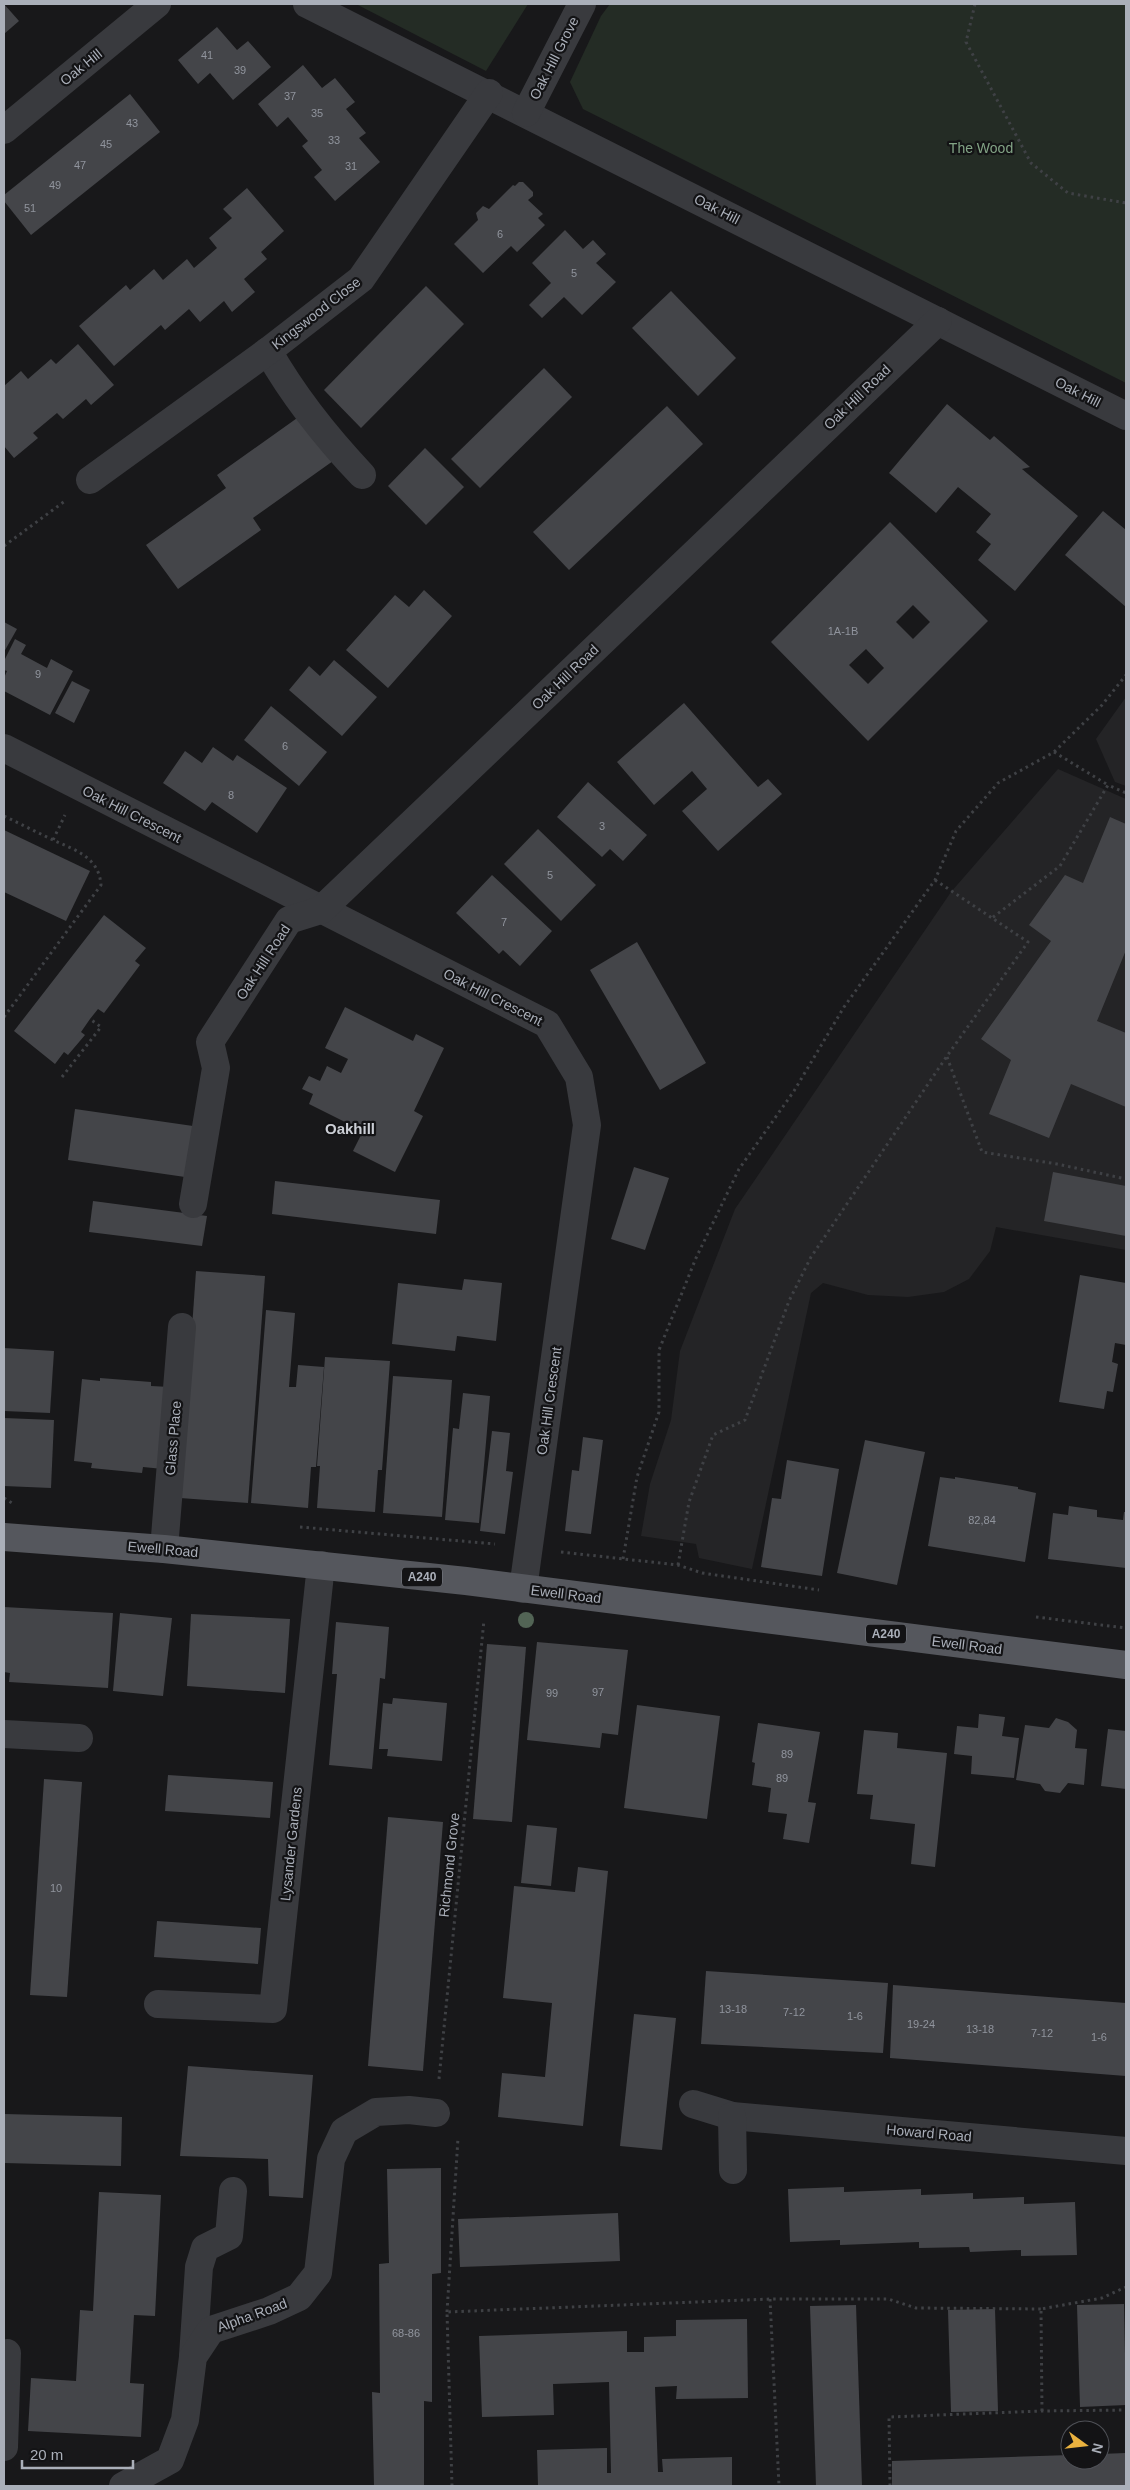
<svg xmlns="http://www.w3.org/2000/svg" width="1130" height="2490" viewBox="0 0 1130 2490" font-family="Arial,sans-serif">
	<style>
		.built { fill: #242426 }
		.green { fill: #242c25 }
		.building { fill: #444549; fill-rule: evenodd }
		.lines { fill: none; stroke-linecap: round; stroke-linejoin: round }
		.path { stroke: #3f4145; stroke-width: 3; stroke-dasharray: 2.5 4; stroke-linecap: butt }
		.minor { stroke: #393a3e; stroke-width: 28 }
		.major { stroke: #55575d; stroke-width: 28 }
		.tree { fill: #526455 }
		.labels { text-anchor: middle; dominant-baseline: central; stroke-width: 4.5; stroke-linejoin: round; paint-order: stroke }
		.number-label { font-size: 11px; fill: #90949d }
		.shield { fill: #131315; stroke: #7d8088; stroke-width: 1 }
		.shield-label { font-size: 12px; font-weight: bold; fill: #aaafb9 }
		.street-label { font-size: 14px; fill: #aaafb9; stroke: #131315 }
		.park-label { font-size: 14px; fill: #82a385; stroke: #131315 }
		.neighbourhood-label { font-size: 15px; font-weight: bold; fill: #cbced5; stroke: #131315 }
	</style>
	<rect width="100%" height="100%" fill="#18181a"/>
	<g class="built">
		<polygon points="1126,697 1126,786 1115,782 1096,739"/>
		<polygon points="1058,769 1126,799 1126,1250 996,1227 990,1251 969,1279 944,1292 908,1297 868,1295 823,1283 811,1293 752,1569 699,1558 696,1544 641,1536 650,1484 671,1420 680,1351 735,1209 951,892"/>
	</g>
	<g class="green">
		<polygon points="356,4 528,4 486,71"/>
		<polygon points="610,4 1126,4 1126,383 583,109 570,82 601,16"/>
	</g>
	<g class="building">
		<polygon points="4,4 19,21 4,34"/>
		<polygon points="217,27 237,50 248,41 271,67 233,100 210,73 198,84 178,60"/>
		<polygon points="303,65 322,88 335,78 355,102 346,109 366,133 359,138 380,162 335,201 314,177 322,170 302,146 308,141 288,117 277,127 258,104"/>
		<polygon points="130,94 160,132 31,235 4,201 4,195"/>
		<polygon points="519,182 523,182 533,192 533,196 528,200 543,214 538,218 545,225 517,252 511,246 483,273 454,244 478,220 476,213 483,206 489,209 513,185 515,186"/>
		<polygon points="247,188 284,231 261,252 267,259 244,279 255,292 232,312 224,301 200,322 189,309 165,330 161,325 114,366 79,326 126,285 130,290 154,269 163,280 187,259 194,268 217,248 209,238 232,218 223,209"/>
		<polygon points="565,230 583,249 593,240 606,254 596,263 616,282 582,315 564,297 542,318 529,305 551,283 532,263"/>
		<polygon points="426,286 464,324 361,428 324,390"/>
		<polygon points="671,291 736,358 698,396 632,328"/>
		<polygon points="78,344 114,385 91,405 86,399 63,419 57,413 33,433 38,438 14,458 4,446 4,386 21,371 28,379 51,359 56,364"/>
		<polygon points="544,368 572,397 480,488 451,459"/>
		<polygon points="947,404 990,440 994,436 1030,467 1022,469 1078,516 1015,591 978,560 991,544 976,532 991,514 958,487 936,513 889,473"/>
		<polygon points="667,406 703,444 569,570 533,532"/>
		<polygon points="300,416 333,461 253,518 261,530 178,589 146,545 226,488 217,475"/>
		<polygon points="425,448 464,487 426,525 388,486"/>
		<polygon points="1103,511 1126,530 1126,607 1065,555"/>
		<path d="M890 522 988 621 868 741 771 642ZM913 605 930 622 913 639 896 622ZM866 649 884 668 868 684 849 665Z"/>
		<polygon points="424,590 452,616 388,688 346,650 395,595 409,607"/>
		<polygon points="4,622 17,629 4,652"/>
		<polygon points="15,639 26,645 21,654 47,668 51,659 73,671 50,715 4,691 4,678 7,671 4,670 4,661"/>
		<polygon points="334,660 377,697 342,736 289,690 309,666 320,676"/>
		<polygon points="72,681 90,690 74,723 55,713"/>
		<polygon points="684,703 758,787 768,779 782,794 718,851 682,811 707,789 692,771 654,805 617,762"/>
		<polygon points="271,706 327,752 299,786 244,740"/>
		<polygon points="213,747 233,761 237,755 287,788 257,833 212,802 205,811 163,783 185,751 202,763"/>
		<polygon points="588,782 647,835 623,861 610,849 602,857 557,817"/>
		<polygon points="1110,817 1126,824 1126,950 1097,1021 1126,1033 1126,1107 1071,1084 1049,1138 989,1114 1011,1060 981,1039 1051,941 1029,925 1065,875 1083,883"/>
		<polygon points="538,829 596,885 561,921 504,864"/>
		<polygon points="4,830 90,871 66,921 4,892"/>
		<polygon points="492,875 552,931 520,966 503,950 499,954 456,913"/>
		<polygon points="104,915 146,948 135,961 140,965 104,1013 98,1009 90,1019 81,1032 85,1035 68,1055 64,1052 55,1064 14,1031"/>
		<polygon points="637,942 706,1063 660,1090 590,970"/>
		<polygon points="345,1007 413,1041 416,1034 444,1048 414,1111 423,1116 395,1172 353,1151 363,1131 309,1104 313,1094 302,1089 309,1076 320,1081 327,1066 341,1073 348,1059 325,1048"/>
		<polygon points="75,1109 193,1126 185,1177 68,1160"/>
		<polygon points="634,1167 669,1178 645,1250 611,1239"/>
		<polygon points="1053,1172 1126,1186 1126,1236 1044,1221"/>
		<polygon points="275,1181 440,1200 436,1234 272,1214"/>
		<polygon points="93,1201 207,1216 202,1246 89,1232"/>
		<polygon points="196,1271 265,1276 248,1503 180,1498"/>
		<polygon points="1080,1275 1126,1283 1126,1345 1115,1343 1112,1362 1118,1364 1113,1392 1107,1391 1104,1409 1059,1402"/>
		<polygon points="464,1279 502,1283 496,1341 457,1336 455,1351 392,1344 398,1283 462,1290"/>
		<polygon points="266,1310 295,1313 289,1387 296,1387 298,1365 324,1367 316,1467 311,1467 308,1508 251,1503"/>
		<polygon points="4,1348 54,1351 50,1413 4,1411"/>
		<polygon points="325,1357 390,1361 382,1470 378,1470 375,1512 317,1508 320,1466 317,1466"/>
		<polygon points="393,1376 452,1380 442,1517 383,1513"/>
		<polygon points="100,1378 151,1382 151,1386 170,1387 163,1469 143,1467 142,1473 91,1468 92,1463 74,1461 82,1379 100,1381"/>
		<polygon points="463,1393 490,1396 479,1523 445,1520 453,1428 459,1429"/>
		<polygon points="4,1418 54,1420 51,1488 4,1486"/>
		<polygon points="492,1431 510,1433 506,1471 513,1472 505,1534 480,1531"/>
		<polygon points="583,1437 603,1440 591,1534 565,1531 572,1470 579,1471"/>
		<polygon points="865,1440 925,1452 897,1585 837,1573"/>
		<polygon points="787,1460 839,1469 822,1576 761,1567 772,1498 781,1499"/>
		<polygon points="940,1477 955,1479 955,1477 1018,1487 1018,1489 1036,1493 1025,1562 928,1546"/>
		<polygon points="1069,1506 1097,1510 1097,1517 1123,1520 1124,1512 1126,1512 1126,1568 1048,1559 1053,1513 1068,1515"/>
		<polygon points="4,1607 113,1613 108,1688 9,1682 10,1673 4,1672"/>
		<polygon points="120,1613 172,1618 163,1696 113,1691"/>
		<polygon points="191,1614 290,1619 285,1693 187,1686"/>
		<polygon points="336,1622 389,1627 385,1679 380,1678 372,1769 329,1765 337,1674 332,1674"/>
		<polygon points="537,1642 628,1650 618,1735 602,1733 600,1748 527,1740"/>
		<polygon points="487,1644 526,1647 512,1822 473,1819"/>
		<polygon points="393,1698 447,1703 442,1761 387,1756 388,1749 379,1749 383,1703 392,1704"/>
		<polygon points="637,1705 720,1716 707,1819 624,1808"/>
		<polygon points="979,1714 1005,1717 1002,1736 1019,1738 1014,1778 971,1774 972,1756 954,1754 957,1726 978,1728"/>
		<polygon points="1056,1718 1068,1722 1077,1730 1075,1748 1087,1749 1084,1785 1068,1783 1060,1793 1045,1791 1040,1784 1016,1780 1025,1725 1049,1728"/>
		<polygon points="758,1723 820,1732 808,1802 816,1803 809,1843 783,1839 787,1814 768,1812 771,1788 752,1785 755,1763 752,1762"/>
		<polygon points="1108,1729 1126,1731 1126,1789 1101,1786"/>
		<polygon points="864,1730 898,1733 897,1748 947,1753 935,1867 911,1864 915,1824 870,1819 873,1795 857,1794"/>
		<polygon points="168,1775 273,1782 270,1818 165,1811"/>
		<polygon points="44,1779 82,1782 67,1997 30,1995"/>
		<polygon points="388,1817 443,1822 423,2071 368,2066"/>
		<polygon points="527,1825 557,1828 551,1886 521,1883"/>
		<polygon points="578,1867 608,1871 583,2126 498,2117 502,2073 545,2077 552,2003 503,1998 514,1886 575,1892"/>
		<polygon points="157,1921 261,1928 258,1964 154,1957"/>
		<polygon points="706,1971 888,1983 883,2053 701,2044"/>
		<polygon points="893,1985 1126,2003 1126,2076 890,2058"/>
		<polygon points="634,2014 676,2018 662,2150 620,2146"/>
		<polygon points="188,2066 313,2075 303,2198 269,2196 268,2159 180,2156"/>
		<polygon points="4,2114 122,2117 121,2166 4,2163"/>
		<polygon points="441,2168 441,2273 432,2274 432,2402 424,2401 424,2486 374,2486 372,2392 380,2393 379,2264 389,2263 387,2169"/>
		<polygon points="844,2187 844,2192 921,2189 921,2195 973,2193 973,2199 1024,2197 1024,2204 1075,2202 1077,2255 1021,2256 1021,2250 970,2252 969,2247 919,2248 919,2242 840,2245 840,2240 790,2242 788,2189"/>
		<polygon points="99,2192 161,2195 155,2316 134,2315 130,2383 144,2384 141,2437 28,2431 31,2378 76,2381 80,2310 93,2311"/>
		<polygon points="618,2213 620,2261 460,2267 458,2219"/>
		<polygon points="1124,2304 1126,2405 1080,2407 1077,2305"/>
		<polygon points="856,2305 862,2486 816,2486 810,2306"/>
		<polygon points="995,2309 998,2411 951,2412 948,2310"/>
		<polygon points="747,2319 748,2398 676,2399 677,2386 655,2387 658,2472 663,2472 662,2459 732,2457 732,2486 538,2486 537,2450 607,2448 607,2473 611,2473 609,2382 553,2384 554,2415 482,2417 479,2336 627,2331 627,2352 644,2352 644,2337 676,2336 676,2320"/>
		<polygon points="1126,2453 1126,2486 892,2486 892,2461 1070,2455 1070,2460 1100,2460 1100,2454"/>
	</g>
	<g class="lines">
		<g class="path">
			<polyline points="975,4 966,42 1031,163 1068,193 1126,203"/>
			<polyline points="4,546 65,501"/>
			<polyline points="1054,752 1108,785"/>
			<polyline points="4,816 53,840"/>
			<polyline points="935,880 992,918"/>
			<path d="M4 1017 101 885C99 857 75 850 53 840L65 815"/>
			<polyline points="947,1057 982,1152 1057,1164 1126,1179"/>
			<polyline points="62,1077 101,1027 90,1019"/>
			<polyline points="4,1498 12,1503"/>
			<polyline points="300,1527 495,1544"/>
			<polyline points="561,1552 678,1565 702,1573 819,1590"/>
			<polyline points="623,1559 637,1477 659,1412 659,1350 696,1258 739,1169 794,1091 844,1007 935,880 956,831 998,783 1054,752 1102,705 1126,675"/>
			<polyline points="678,1565 689,1502 713,1435 745,1420 789,1301 811,1257 947,1056 1028,942 992,918 1060,866 1108,785 1126,793"/>
			<polyline points="1036,1617 1126,1628"/>
			<polyline points="439,2079 484,1620"/>
			<polyline points="770,2299 779,2486"/>
			<polyline points="447,2312 458,2138"/>
			<polyline points="1042,2411 1041,2309 1102,2298 1126,2287"/>
			<polyline points="452,2486 447,2312 770,2299 888,2299 916,2308 1041,2309"/>
			<polyline points="890,2486 889,2417 1042,2411 1126,2410"/>
		</g>
		<g class="minor">
			<polyline points="307,4 1126,416"/>
			<polyline points="526,113 582,4"/>
			<polyline points="4,130 157,4"/>
			<path d="M268 351C293 395 327 438 362 475"/>
			<polyline points="90,480 268,351 361,279 489,93"/>
			<polyline points="4,748 547,1024 579,1077 587,1125 523,1589"/>
			<polyline points="193,1204 216,1068 210,1042 289,920 321,910 938,321"/>
			<polyline points="164,1549 182,1327"/>
			<polyline points="4,1734 79,1738"/>
			<polyline points="158,2004 273,2009 321,1565"/>
			<polyline points="693,2104 732,2116 1126,2151"/>
			<polyline points="732,2116 733,2170"/>
			<polyline points="193,2356 199,2267 205,2248 229,2236 233,2191"/>
			<polyline points="4,2447 7,2353"/>
			<polyline points="123,2486 170,2460 185,2420 193,2357 211,2330 269,2311 299,2297 318,2273 331,2159 344,2131 376,2112 409,2110 436,2113"/>
		</g>
		<polyline class="major" points="4,1537 164,1549 466,1581 1126,1665"/>
	</g>
	<circle class="tree" cx="526" cy="1620" r="8"/>
	<g class="labels">
		<g class="number-label">
			<text x="207" y="55">41</text>
			<text x="240" y="70">39</text>
			<text x="290" y="96">37</text>
			<text x="317" y="113">35</text>
			<text x="132" y="123">43</text>
			<text x="334" y="140">33</text>
			<text x="106" y="144">45</text>
			<text x="80" y="165">47</text>
			<text x="351" y="166">31</text>
			<text x="55" y="185">49</text>
			<text x="30" y="208">51</text>
			<text x="500" y="234">6</text>
			<text x="574" y="273">5</text>
			<text x="843" y="631">1A-1B</text>
			<text x="38" y="674">9</text>
			<text x="285" y="746">6</text>
			<text x="231" y="795">8</text>
			<text x="602" y="826">3</text>
			<text x="550" y="875">5</text>
			<text x="504" y="922">7</text>
			<text x="982" y="1520">82,84</text>
			<text x="598" y="1692">97</text>
			<text x="552" y="1693">99</text>
			<text x="787" y="1754">89</text>
			<text x="782" y="1778">89</text>
			<text x="56" y="1888">10</text>
			<text x="733" y="2009">13-18</text>
			<text x="794" y="2012">7-12</text>
			<text x="855" y="2016">1-6</text>
			<text x="921" y="2024">19-24</text>
			<text x="980" y="2029">13-18</text>
			<text x="1042" y="2033">7-12</text>
			<text x="1099" y="2037">1-6</text>
			<text x="406" y="2333">68-86</text>
		</g>
		<g class="shield">
			<rect x="402" y="1567.5" width="40" height="19" rx="4"/>
			<rect x="866" y="1624.5" width="40" height="19" rx="4"/>
		</g>
		<g class="shield-label">
			<text x="422" y="1577">A240</text>
			<text x="886" y="1634">A240</text>
		</g>
		<g class="street-label">
			<text transform="translate(554 58) rotate(-63)">Oak Hill Grove</text>
			<text transform="translate(81 67) rotate(-39)">Oak Hill</text>
			<text transform="translate(717 209) rotate(27)">Oak Hill</text>
			<text transform="translate(316 313) rotate(-38)">Kingswood Close</text>
			<text transform="translate(1078 392) rotate(27)">Oak Hill</text>
			<text transform="translate(857 397) rotate(-44)">Oak Hill Road</text>
			<text transform="translate(565 677) rotate(-44)">Oak Hill Road</text>
			<text transform="translate(132 814) rotate(27)">Oak Hill Crescent</text>
			<text transform="translate(263 962) rotate(-57)">Oak Hill Road</text>
			<text transform="translate(493 997) rotate(27)">Oak Hill Crescent</text>
			<text transform="translate(549 1401) rotate(-82)">Oak Hill Crescent</text>
			<text transform="translate(173 1438) rotate(-85)">Glass Place</text>
			<text transform="translate(163 1549) rotate(5)">Ewell Road</text>
			<text transform="translate(566 1594) rotate(7)">Ewell Road</text>
			<text transform="translate(967 1645) rotate(7)">Ewell Road</text>
			<text transform="translate(291 1844) rotate(-84)">Lysander Gardens</text>
			<text transform="translate(449 1865) rotate(-84)">Richmond Grove</text>
			<text transform="translate(929 2133) rotate(5)">Howard Road</text>
			<text transform="translate(252 2315) rotate(-20)">Alpha Road</text>
		</g>
		<g class="park-label">
			<text x="981" y="148">The Wood</text>
		</g>
		<g class="neighbourhood-label">
			<text x="350" y="1128">Oakhill</text>
		</g>
	</g>
	<rect width="1130" height="2490" fill="none" stroke="#aaafb9" stroke-width="10"/>
	<g transform="translate(1085 2445) rotate(105)"><circle r="24" fill="#131315" stroke="#4f5157"/>
	<path d="M0-4L9 19L0 12L-9 19Z" fill="#eab23f"/>
	<text y="-8" font-size="14" font-weight="bold" text-anchor="middle" fill="#aaafb9">N</text>
	</g>
	<path d="M22 2460v8h111v-8" fill="none" stroke="#aaafb9" stroke-width="2.5"/>
	<text x="30" y="2460" font-size="15" fill="#aaafb9" stroke="#131315" stroke-width="4" paint-order="stroke">20 m</text>
</svg>
